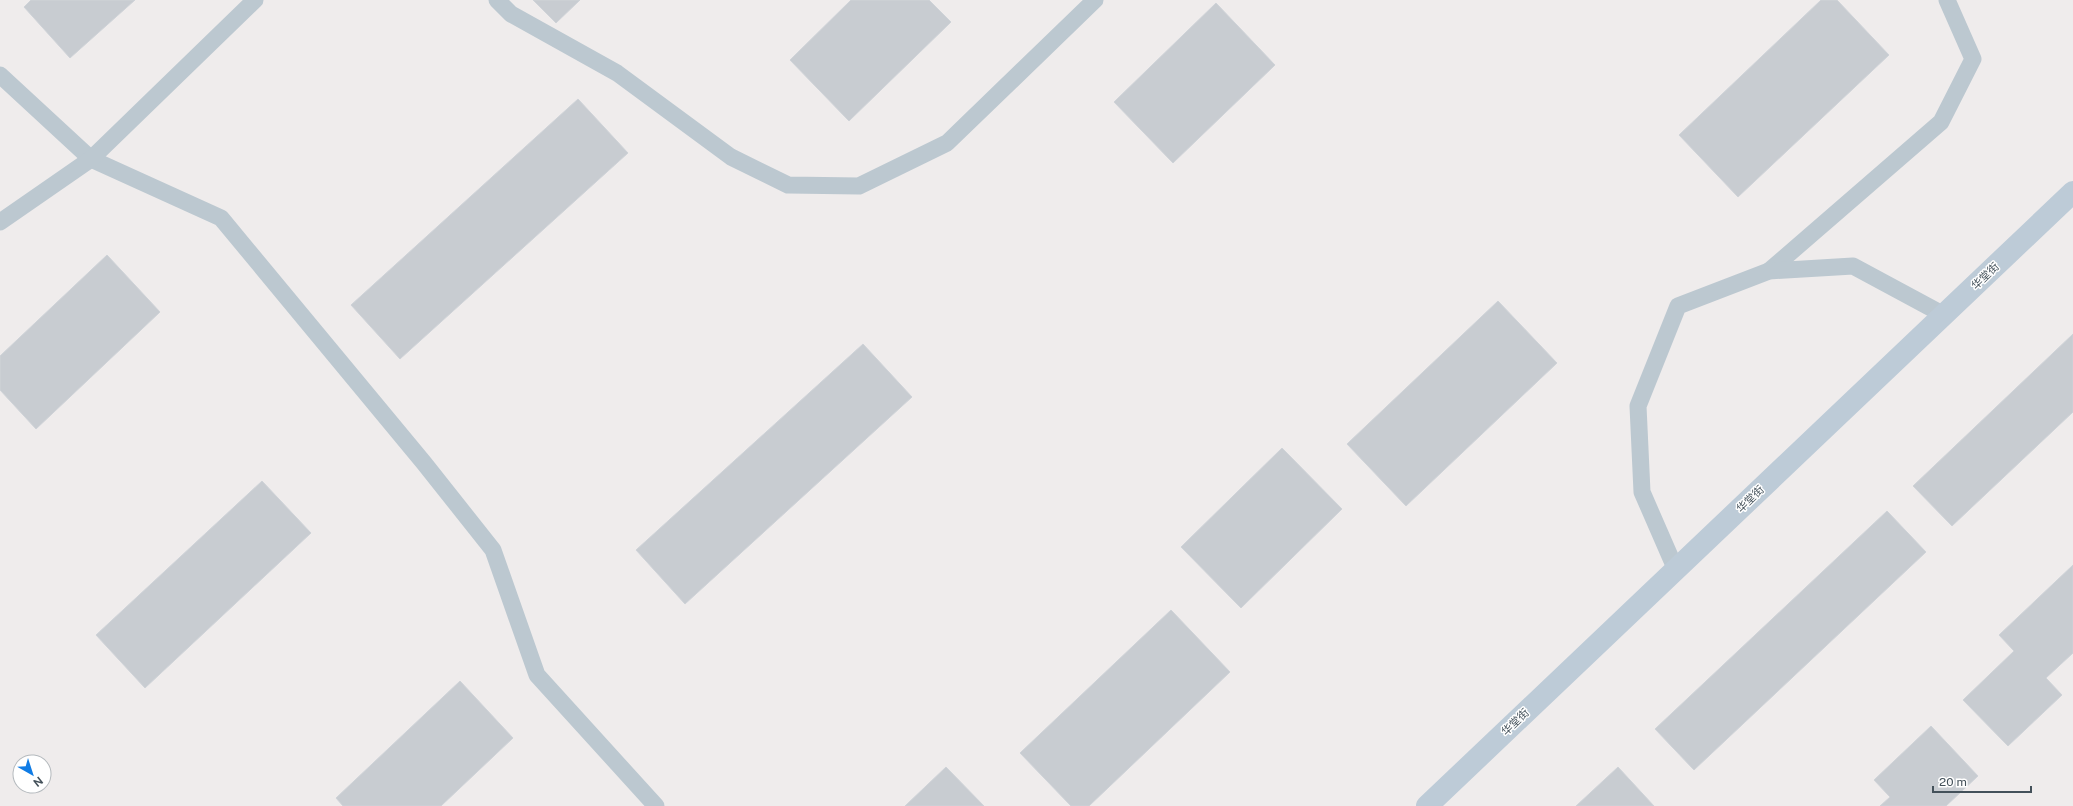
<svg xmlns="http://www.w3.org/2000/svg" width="2073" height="806" viewBox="0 0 2073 806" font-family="'Public Sans','Noto Sans SC',sans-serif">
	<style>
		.building { fill: #c8ccd1; stroke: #cfd3d8 }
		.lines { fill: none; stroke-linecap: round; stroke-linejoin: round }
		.lane { stroke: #bcc8d0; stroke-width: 17 }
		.secondary { stroke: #bdcbd7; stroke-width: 22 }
		.labels { text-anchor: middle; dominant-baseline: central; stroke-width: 3; stroke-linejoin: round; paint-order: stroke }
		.street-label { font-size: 11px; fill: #44515a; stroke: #fff }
	</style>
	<rect width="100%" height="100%" fill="#efecec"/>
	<g class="building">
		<polygon points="31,0 135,0 70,58 24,7"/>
		<polygon points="533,0 580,0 556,23"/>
		<polygon points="851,0 929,0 951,22 849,121 790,60"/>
		<polygon points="1821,0 1837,0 1889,55 1738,197 1679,135"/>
		<polygon points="1216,3 1275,65 1173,163 1114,102"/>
		<polygon points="578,99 628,153 400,359 351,305"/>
		<polygon points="107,255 160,312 36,429 0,390 0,356"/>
		<polygon points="1498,301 1557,363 1406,506 1347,444"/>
		<polygon points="2073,334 2073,412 1952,526 1913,486"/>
		<polygon points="863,344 912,397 685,604 636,550"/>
		<polygon points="1282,448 1342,509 1241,608 1181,547"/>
		<polygon points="262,481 311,533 145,688 96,635"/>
		<polygon points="1887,511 1926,552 1694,770 1655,729"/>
		<polygon points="2073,565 2073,653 2046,678 2062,695 2008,746 1963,700 2014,651 1999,635"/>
		<polygon points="1171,610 1230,672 1089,806 1071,806 1020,753"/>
		<polygon points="460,681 513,738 441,806 343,806 336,798"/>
		<polygon points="1931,726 1978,776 1946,806 1880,806 1890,797 1874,780"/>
		<polygon points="946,767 984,806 905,806"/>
		<polygon points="1618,767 1654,806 1576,806"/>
	</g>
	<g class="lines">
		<g class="lane">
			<polyline points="497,0 511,14 617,73 731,157 788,185 859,186 947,143 1095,0"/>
			<polyline points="0,75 91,159 221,218 424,463 493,550 537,675 656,806"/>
			<polyline points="0,222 91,159 255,0"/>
			<polyline points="1769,271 1941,122 1973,59 1947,0"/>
			<polyline points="1676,570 1642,492 1638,406 1678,306 1769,271 1853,266 1944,315"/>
		</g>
		<polyline class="secondary" points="1427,806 2073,192"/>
	</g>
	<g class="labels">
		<g class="street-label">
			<text transform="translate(1985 276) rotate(-44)">华堂街</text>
			<text transform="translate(1750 499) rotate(-44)">华堂街</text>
			<text transform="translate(1515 722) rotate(-44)">华堂街</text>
		</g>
	</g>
	<g transform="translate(32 774) rotate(141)"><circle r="19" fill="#ffffff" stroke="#b4b9bd"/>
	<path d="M0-3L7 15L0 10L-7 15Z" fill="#107ce5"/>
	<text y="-6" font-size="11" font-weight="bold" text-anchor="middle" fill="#44515a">N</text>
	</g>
	<path d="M1933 786v6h98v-6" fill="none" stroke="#44515a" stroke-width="2"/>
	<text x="1939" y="786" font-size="12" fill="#44515a" stroke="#ffffff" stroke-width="3" paint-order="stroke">20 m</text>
</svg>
